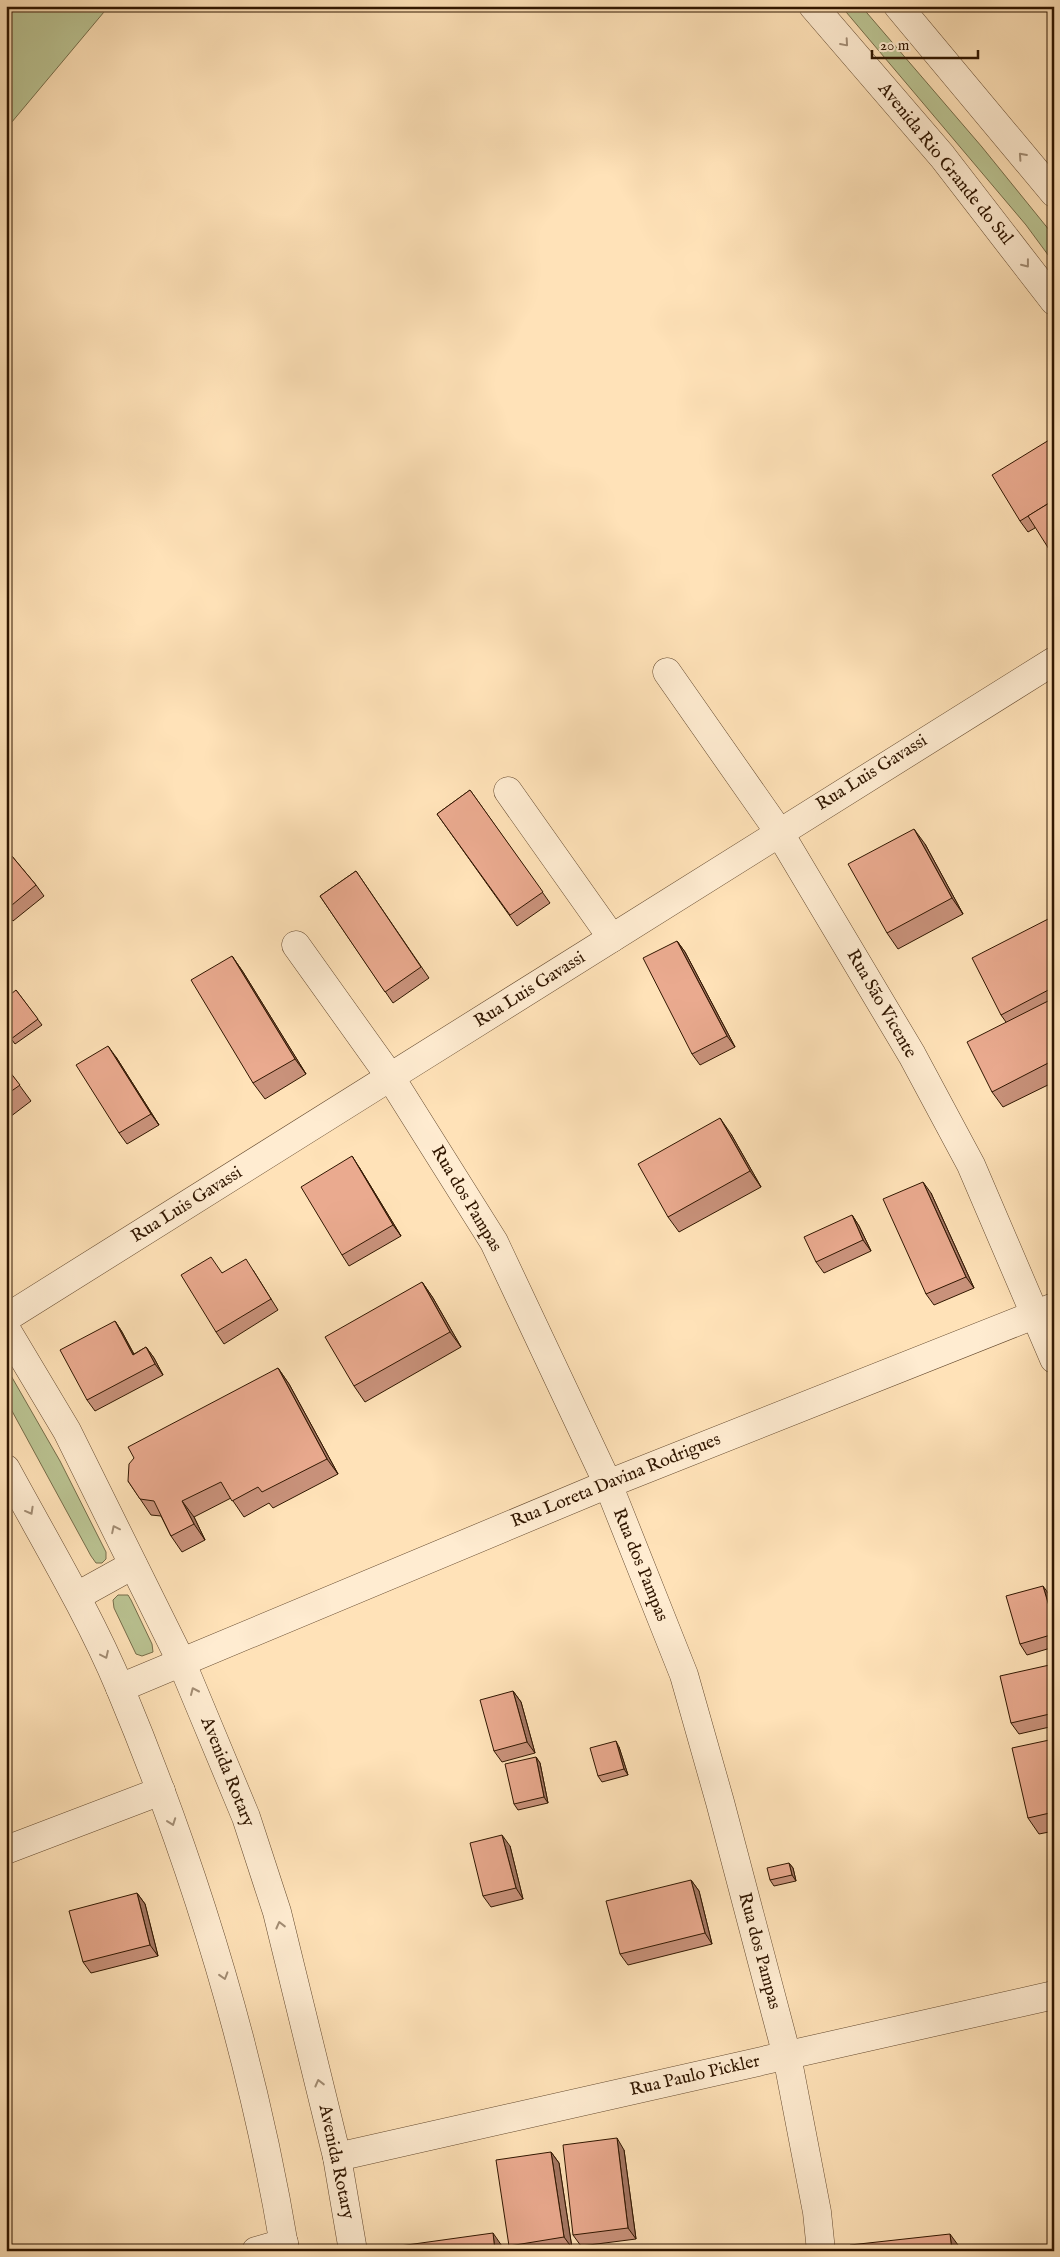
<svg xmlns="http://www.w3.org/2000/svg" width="1060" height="2257" viewBox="0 0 1060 2257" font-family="'IM FELL English',serif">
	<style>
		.green { fill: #bbc493; stroke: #766d4a }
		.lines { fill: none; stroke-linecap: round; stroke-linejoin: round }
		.minor-casing { stroke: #64492e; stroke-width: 29 }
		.minor { stroke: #ffecd1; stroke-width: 28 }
		.wall { fill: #c9927b; stroke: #301600 }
		.shaded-wall { fill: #a47764; stroke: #301600 }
		.building { fill: #eaaa8f; stroke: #301600 }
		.oneway { stroke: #a28c73 }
		.labels { text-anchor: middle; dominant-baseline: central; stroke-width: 4.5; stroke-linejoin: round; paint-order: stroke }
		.street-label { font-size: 18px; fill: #301600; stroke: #ffecd1 }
	</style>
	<rect width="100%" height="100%" fill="#ffe2b8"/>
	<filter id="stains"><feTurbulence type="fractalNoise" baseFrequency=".004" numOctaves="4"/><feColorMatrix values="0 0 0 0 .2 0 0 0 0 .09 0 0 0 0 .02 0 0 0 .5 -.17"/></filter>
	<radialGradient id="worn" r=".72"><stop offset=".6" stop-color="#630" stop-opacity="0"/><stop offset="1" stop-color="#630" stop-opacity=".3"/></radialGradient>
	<g class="green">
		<polygon points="6,6 109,6 6,129"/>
		<polygon points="841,6 861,6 982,147 1054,236 1054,263 1026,225"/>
		<polygon points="6,1367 60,1461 106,1552 106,1559 102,1563 96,1563 91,1556 6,1400"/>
		<polygon points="118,1595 128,1595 131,1600 152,1644 153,1652 142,1656 136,1654 114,1608 113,1600"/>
	</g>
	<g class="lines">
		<defs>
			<g id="minor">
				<polyline points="813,6 942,156 1054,301"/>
				<polyline points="898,6 1054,193"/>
				<polyline points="667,672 779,832 912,1055 971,1165 1054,1359"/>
				<polyline points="508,791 612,938"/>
				<polyline points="296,945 391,1078 494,1242 608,1484 684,1675 720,1802 787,2056 817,2212 821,2251"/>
				<path d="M6 1318C356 1100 703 878 1054 661"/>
				<polyline points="6,1329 67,1431 181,1661 246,1817 277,1912 337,2157 353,2251"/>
				<path d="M6 1469C45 1541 88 1612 120 1688 196 1870 253 2057 285 2251"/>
				<polyline points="77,1596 133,1565"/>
				<polyline points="120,1688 608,1484 1054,1307"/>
				<polyline points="6,1850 161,1791"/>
				<polyline points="337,2157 1054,1995"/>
				<polyline points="256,2251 284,2243"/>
			</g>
		</defs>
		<use href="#minor" class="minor-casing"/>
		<use href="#minor" class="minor"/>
	</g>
	<g class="wall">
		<polygon points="1054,437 1035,528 1028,532 1020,521"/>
		<polygon points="470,790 550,903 517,926 437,814"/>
		<polygon points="925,844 963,914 898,949 887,933"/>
		<polygon points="6,849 36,885 44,896 13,921 6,913"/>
		<polygon points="356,871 429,978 393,1003 320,896"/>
		<polygon points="1054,916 1054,1082 1003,1107 992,1092 1006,1022 1001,1015"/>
		<polygon points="677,941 685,952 735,1047 700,1065 692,1054"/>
		<polygon points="232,956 243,972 306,1074 265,1099 253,1083"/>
		<polygon points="16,990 42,1025 15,1044 6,1032"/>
		<polygon points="116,1057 159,1125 127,1144 119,1133"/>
		<polygon points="6,1067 31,1101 6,1120"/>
		<polygon points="731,1134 761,1187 679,1232 668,1217"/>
		<polygon points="359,1167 401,1236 349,1266 342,1255"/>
		<polygon points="931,1193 974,1288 934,1305 926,1294"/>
		<polygon points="852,1215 859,1226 871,1251 824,1273 816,1262"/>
		<polygon points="253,1270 278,1310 224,1344 216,1332 222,1273"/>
		<polygon points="422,1282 433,1298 461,1347 365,1402 354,1386"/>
		<polygon points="115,1321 122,1332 134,1354 146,1347 154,1358 163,1375 95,1411 87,1400"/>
		<polygon points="278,1368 289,1384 338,1474 273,1508 269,1503 244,1517 231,1498 194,1517 205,1540 182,1552 171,1536 161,1516 151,1515 128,1481"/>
		<polygon points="1051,1597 1054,1608 1054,1647 1027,1655 1020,1644"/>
		<polygon points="1054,1664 1054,1726 1019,1734 1011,1723"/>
		<polygon points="513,1691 521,1702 535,1753 502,1762 494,1751"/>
		<polygon points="1054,1739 1054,1831 1039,1834 1028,1818"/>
		<polygon points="619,1747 628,1775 602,1782 598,1776"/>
		<polygon points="536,1757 540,1763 548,1803 518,1810 514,1804"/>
		<polygon points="510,1846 523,1899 491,1907 483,1896"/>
		<polygon points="789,1863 793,1868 796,1881 774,1886 770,1880"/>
		<polygon points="691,1880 699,1891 712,1944 628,1965 620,1954"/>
		<polygon points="137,1893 145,1904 158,1956 91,1973 83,1962"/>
		<polygon points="624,2150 636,2239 581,2246 573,2235"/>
		<polygon points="551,2152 559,2163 572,2248 555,2251 512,2251 509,2246"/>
	</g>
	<g class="shaded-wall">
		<polygon points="914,829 925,844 963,914 952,898"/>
		<polygon points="677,941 685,952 735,1047 727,1036"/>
		<polygon points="232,956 243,972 306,1074 295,1059"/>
		<polygon points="108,1046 116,1057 159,1125 151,1114"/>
		<polygon points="720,1118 731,1134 761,1187 750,1171"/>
		<polygon points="352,1156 359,1167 401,1236 393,1225"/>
		<polygon points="923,1182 931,1193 974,1288 966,1277"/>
		<polygon points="852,1215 859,1226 871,1251 863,1240"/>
		<polygon points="422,1282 433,1298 461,1347 450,1332"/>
		<polygon points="115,1321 122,1332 140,1366 133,1355"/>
		<polygon points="146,1347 154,1358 163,1375 155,1364"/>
		<polygon points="278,1368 289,1384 338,1474 327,1459"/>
		<polygon points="182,1501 194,1517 205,1540 194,1524"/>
		<polygon points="1043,1586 1051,1597 1054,1608 1054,1623"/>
		<polygon points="513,1691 521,1702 535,1753 527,1742"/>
		<polygon points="616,1741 619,1747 628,1775 624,1769"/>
		<polygon points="536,1757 540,1763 548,1803 544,1797"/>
		<polygon points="502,1835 510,1846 523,1899 516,1888"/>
		<polygon points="789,1863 793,1868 796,1881 792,1875"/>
		<polygon points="691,1880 699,1891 712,1944 705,1933"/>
		<polygon points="137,1893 145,1904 158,1956 150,1945"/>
		<polygon points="617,2138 624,2150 636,2239 628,2228"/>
		<polygon points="551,2152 559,2163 572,2248 564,2237"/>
		<polygon points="493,2233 504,2249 504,2251 495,2251"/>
		<polygon points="950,2234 958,2245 959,2251 952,2251"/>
	</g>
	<g class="building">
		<polygon points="1054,437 1054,500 1020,521 992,475"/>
		<polygon points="1054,500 1054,557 1028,516"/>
		<polygon points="470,790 543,892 510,915 437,814"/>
		<polygon points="914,829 952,898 887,933 848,864"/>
		<polygon points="6,849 36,885 6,910"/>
		<polygon points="356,871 421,967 385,992 320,896"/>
		<polygon points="1054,916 1054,987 1001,1015 972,958"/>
		<polygon points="677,941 727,1036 692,1054 643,958"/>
		<polygon points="232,956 295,1059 253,1083 191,980"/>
		<polygon points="16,990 38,1019 11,1039 6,1032 6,998"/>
		<polygon points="1054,998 1054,1060 992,1092 967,1042"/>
		<polygon points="108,1046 151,1114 119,1133 76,1065"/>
		<polygon points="6,1067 20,1085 6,1095"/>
		<polygon points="720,1118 750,1171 668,1217 638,1164"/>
		<polygon points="352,1156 393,1225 342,1255 301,1187"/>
		<polygon points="923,1182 966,1277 926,1294 883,1199"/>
		<polygon points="852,1215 863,1240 816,1262 804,1237"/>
		<polygon points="211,1257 222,1273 246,1259 271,1299 216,1332 181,1275"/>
		<polygon points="422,1282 450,1332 354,1386 325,1337"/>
		<polygon points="115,1321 133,1355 146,1347 155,1364 87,1400 60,1350"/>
		<polygon points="278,1368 327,1459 262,1492 258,1487 232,1501 221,1482 182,1501 194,1524 171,1536 154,1501 140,1499 128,1481 129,1464 134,1458 128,1447"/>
		<polygon points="1043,1586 1054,1623 1054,1634 1020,1644 1006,1596"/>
		<polygon points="1054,1664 1054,1713 1011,1723 1000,1676"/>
		<polygon points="513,1691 527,1742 494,1751 480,1700"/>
		<polygon points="1054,1739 1054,1812 1028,1818 1012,1748"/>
		<polygon points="616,1741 624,1769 598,1776 590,1748"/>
		<polygon points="536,1757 544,1797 514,1804 505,1764"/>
		<polygon points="502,1835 516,1888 483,1896 470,1843"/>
		<polygon points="789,1863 792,1875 770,1880 767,1868"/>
		<polygon points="691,1880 705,1933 620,1954 606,1901"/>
		<polygon points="137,1893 150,1945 83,1962 69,1911"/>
		<polygon points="617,2138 628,2228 573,2235 563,2145"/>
		<polygon points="551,2152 564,2237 509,2246 496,2160"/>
		<polygon points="493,2233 495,2251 386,2251 385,2248"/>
		<polygon points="950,2234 952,2251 851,2251 850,2245"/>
	</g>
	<defs><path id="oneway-chevron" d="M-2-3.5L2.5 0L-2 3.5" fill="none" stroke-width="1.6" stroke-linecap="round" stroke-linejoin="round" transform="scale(1.25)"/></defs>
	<g class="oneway">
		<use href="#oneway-chevron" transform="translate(845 43) rotate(49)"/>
		<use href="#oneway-chevron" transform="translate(1022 156) rotate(-132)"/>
		<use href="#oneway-chevron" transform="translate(1026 264) rotate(52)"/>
		<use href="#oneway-chevron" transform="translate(30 1511) rotate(61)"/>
		<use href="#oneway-chevron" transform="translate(115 1529) rotate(-116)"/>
		<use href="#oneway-chevron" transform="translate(105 1655) rotate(65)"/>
		<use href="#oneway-chevron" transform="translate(194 1691) rotate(-114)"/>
		<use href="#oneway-chevron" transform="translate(172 1822) rotate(70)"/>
		<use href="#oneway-chevron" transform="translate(280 1925) rotate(-104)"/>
		<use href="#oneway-chevron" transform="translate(224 1976) rotate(73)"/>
		<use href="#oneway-chevron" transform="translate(319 2083) rotate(-104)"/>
	</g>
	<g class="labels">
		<g class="street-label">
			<text transform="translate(945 164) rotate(51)">Avenida Rio Grande do Sul</text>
			<text transform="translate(872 773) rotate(-32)">Rua Luis Gavassi</text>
			<text transform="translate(530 990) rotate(-32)">Rua Luis Gavassi</text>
			<text transform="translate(881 1004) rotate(60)">Rua São Vicente</text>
			<text transform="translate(466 1199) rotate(59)">Rua dos Pampas</text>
			<text transform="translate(187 1205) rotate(-32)">Rua Luis Gavassi</text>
			<text transform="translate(616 1481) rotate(-22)">Rua Loreta Davina Rodrigues</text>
			<text transform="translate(640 1565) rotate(68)">Rua dos Pampas</text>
			<text transform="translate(227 1772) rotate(68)">Avenida Rotary</text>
			<text transform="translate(759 1951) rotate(75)">Rua dos Pampas</text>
			<text transform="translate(695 2076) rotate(-13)">Rua Paulo Pickler</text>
			<text transform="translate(336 2162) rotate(78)">Avenida Rotary</text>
		</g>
	</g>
	<rect width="1060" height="2257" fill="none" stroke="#ffe2b8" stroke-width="25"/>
	<rect x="8" y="8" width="1045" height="2242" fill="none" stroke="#301600" stroke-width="2.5"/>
	<rect x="12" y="12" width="1035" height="2232" fill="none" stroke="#301600"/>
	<path d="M872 50v8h106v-8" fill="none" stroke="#301600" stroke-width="2.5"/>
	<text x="880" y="50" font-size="15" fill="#301600" stroke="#ffecd1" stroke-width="4" paint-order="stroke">20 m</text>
	<rect width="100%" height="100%" filter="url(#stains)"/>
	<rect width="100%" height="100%" fill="url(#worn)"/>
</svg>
